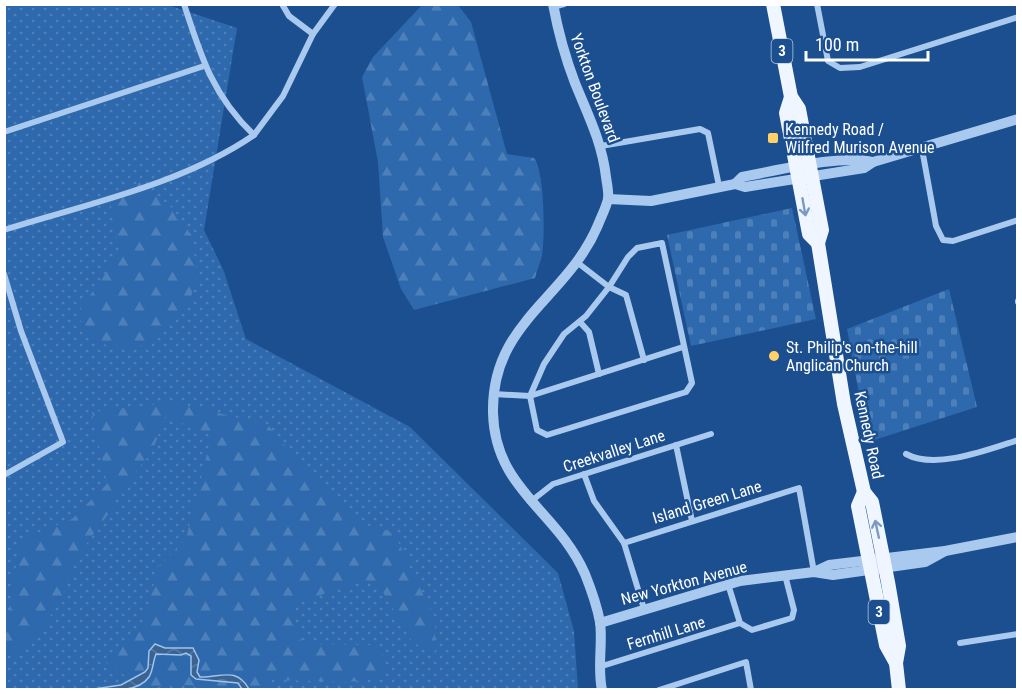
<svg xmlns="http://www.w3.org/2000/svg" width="1022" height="694" viewBox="0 0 1022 694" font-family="'Roboto Condensed',sans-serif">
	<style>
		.grass { fill: url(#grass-dots) }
		.forest { fill: url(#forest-firs) }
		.cemetery { fill: url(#cemetery-stones) }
		.water { fill: url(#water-waves); stroke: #9cc4f0; stroke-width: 1.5 }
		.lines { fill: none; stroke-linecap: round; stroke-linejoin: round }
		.minor { stroke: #a9c9ee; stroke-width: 6 }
		.tertiary { stroke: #a9c9ee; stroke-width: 10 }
		.primary { stroke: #f0f6ff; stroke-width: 14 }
		.oneway { stroke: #7b9ac1 }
		.poi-dot { fill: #ffd166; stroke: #1b4f8f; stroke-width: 2 }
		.labels { text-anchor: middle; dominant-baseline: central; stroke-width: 5; stroke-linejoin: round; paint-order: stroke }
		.shield { fill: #1b4f8f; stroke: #bbcadd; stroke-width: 1.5 }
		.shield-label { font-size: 15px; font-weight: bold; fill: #fff }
		.street-label { font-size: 16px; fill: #fff; stroke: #1b4f8f }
		.poi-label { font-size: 16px; fill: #fff; stroke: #1b4f8f; text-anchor: start }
	</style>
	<defs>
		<pattern id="grass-dots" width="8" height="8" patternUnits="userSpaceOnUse" patternTransform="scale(1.5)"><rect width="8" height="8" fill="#2e69ad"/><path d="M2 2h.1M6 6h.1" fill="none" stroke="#4d80b9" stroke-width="1.8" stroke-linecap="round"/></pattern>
		<pattern id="forest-firs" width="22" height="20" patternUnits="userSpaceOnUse" patternTransform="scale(1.5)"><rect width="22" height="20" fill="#2e69ad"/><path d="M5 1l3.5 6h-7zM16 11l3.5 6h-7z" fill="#4d80b9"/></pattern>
		<pattern id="cemetery-stones" width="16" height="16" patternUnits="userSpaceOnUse" patternTransform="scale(1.5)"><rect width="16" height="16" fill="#2e69ad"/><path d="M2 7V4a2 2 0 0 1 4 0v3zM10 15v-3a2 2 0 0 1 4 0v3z" fill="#4d80b9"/></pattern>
		<pattern id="water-waves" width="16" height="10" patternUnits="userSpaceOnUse" patternTransform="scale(1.5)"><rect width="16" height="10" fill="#3c6290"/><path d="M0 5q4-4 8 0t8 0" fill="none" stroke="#597aa1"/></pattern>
	</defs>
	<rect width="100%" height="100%" fill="#1b4f8f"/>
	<polygon class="grass" points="4,5 168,5 237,28 204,230 223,269 246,339 410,427 558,573 574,631 578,689 5,689"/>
	<g class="forest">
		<path d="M422 5H458L471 22 507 154 534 158C545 171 545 238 542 256 540 263 537 271 535 278L414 310 401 289 383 237 378 162 362 77 373 57Z"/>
		<polygon points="141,182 172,208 192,236 197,277 189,303 153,342 133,348 101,344 84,332 78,313 119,253 109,194"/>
		<path d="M166 403C200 405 233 419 267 424L293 455 359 523 394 533 435 620V652L413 643 383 592 365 580 291 605 302 644 374 645 386 659 379 678 349 682 272 680 268 690 200 689 190 685 127 689 124 675 105 662 140 629 148 608 158 567 186 539 212 434 165 417 152 452 123 487 109 513 79 554 59 604 39 631 14 656 5 654V635L20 540 72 519 107 484 92 412Z"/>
	</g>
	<g class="cemetery">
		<polygon points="792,208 816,319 691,346 667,235"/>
		<polygon points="949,289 977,407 868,442 847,329"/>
	</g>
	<path class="water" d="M155 644 165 648H193L199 660 197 672 200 677C220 678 236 666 249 689H242L238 683 196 679 191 675V656L186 653 181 655 156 654C153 661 153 671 149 677 138 693 110 690 94 689L121 685 145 672 148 668 149 651Z"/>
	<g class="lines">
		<g class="minor">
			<path d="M184 4C201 57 213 96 254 135L283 96 313 34 335 4"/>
			<polyline points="282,4 289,16 313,34"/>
			<polyline points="817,4 828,61 840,68 860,67 1018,17"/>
			<polyline points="553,7 564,4"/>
			<polyline points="4,132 204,66"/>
			<polyline points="601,146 700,129 708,133 719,186"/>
			<polyline points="922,149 936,226 943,240 953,241 1018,220"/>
			<path d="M4 230C87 204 183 184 254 135"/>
			<polygon points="662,243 692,383 686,392 547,435 537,430 530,396 544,364 564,334 586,316 609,287 628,257 637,248"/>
			<polyline points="578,263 609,287 626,295 644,360"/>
			<polyline points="4,274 21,331 63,442 4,475"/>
			<polyline points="1018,301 1018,302"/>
			<polyline points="580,322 589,332 599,374"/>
			<polyline points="494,394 530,396 683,347"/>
			<polyline points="676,445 692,521"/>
			<path d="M906 454C935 470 987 450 1018 440"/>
			<polyline points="584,474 594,501 624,543 644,609"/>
			<polyline points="530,502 553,484 711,434"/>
			<polyline points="624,543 799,488 814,572"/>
			<polyline points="728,584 740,623 752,630 792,618 794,610 785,575"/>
			<polyline points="960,643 1018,634"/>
			<polyline points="599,667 740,623"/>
			<polyline points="659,690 746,662 751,690"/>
		</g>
		<g class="tertiary">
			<path d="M553 4C558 31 565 57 575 83 588 115 602 142 606 177 607 184 609 193 608 199 606 208 601 217 598 225 567 299 491 322 493 413 495 490 557 510 585 574 591 589 597 606 600 622 603 644 597 667 602 690"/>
			<path d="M735 184 742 177C776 171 840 154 873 162"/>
			<polyline points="608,199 651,201 735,184 745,187 864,168 873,162 1018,119"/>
			<polyline points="814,572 829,565 945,551 1018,537"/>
			<polyline points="600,623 740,581 814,572 833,575 925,562 945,551"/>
		</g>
		<g class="primary">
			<polyline points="773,4 791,97 799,109 822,230 818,243 844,404 864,492 872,502 888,582 899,646 896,663 899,690"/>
			<polyline points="791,97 786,113 809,234 818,243"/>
			<polyline points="864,492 858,506 886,645 896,663"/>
		</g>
	</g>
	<defs><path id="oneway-shaft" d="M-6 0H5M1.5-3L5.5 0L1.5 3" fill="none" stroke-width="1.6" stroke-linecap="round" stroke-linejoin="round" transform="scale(1.5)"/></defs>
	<g class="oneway">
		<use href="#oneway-shaft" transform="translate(804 207) rotate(80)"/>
		<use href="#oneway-shaft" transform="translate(877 529) rotate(-102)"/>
	</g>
	<g class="poi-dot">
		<rect x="767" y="132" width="12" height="12" rx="3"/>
		<circle cx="774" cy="356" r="6"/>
	</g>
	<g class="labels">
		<g class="shield">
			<rect x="771.5" y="39" width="21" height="24" rx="4.5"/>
			<rect x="868.5" y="600" width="21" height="24" rx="4.5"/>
		</g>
		<g class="shield-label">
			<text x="782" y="51">3</text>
			<text x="879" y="612">3</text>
		</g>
		<g class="street-label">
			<text transform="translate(595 88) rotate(70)">Yorkton Boulevard</text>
			<text transform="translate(869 435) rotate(78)">Kennedy Road</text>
			<text transform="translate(614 451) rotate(-18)">Creekvalley Lane</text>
			<text transform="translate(707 502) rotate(-17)">Island Green Lane</text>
			<text transform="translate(684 583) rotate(-15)">New Yorkton Avenue</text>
			<text transform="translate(666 633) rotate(-17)">Fernhill Lane</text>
		</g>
		<g class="poi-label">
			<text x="785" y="129">Kennedy Road /<tspan x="785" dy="18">Wilfred Murison Avenue</tspan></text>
			<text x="786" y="347">St. Philip's on-the-hill<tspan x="786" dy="18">Anglican Church</tspan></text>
		</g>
	</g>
	<rect width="1022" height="694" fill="none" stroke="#ffffff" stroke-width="12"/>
	<path d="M806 51v9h122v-9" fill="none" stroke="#ffffff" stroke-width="3"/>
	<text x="815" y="51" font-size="18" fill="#ffffff" stroke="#1b4f8f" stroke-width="4.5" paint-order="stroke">100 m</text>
</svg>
